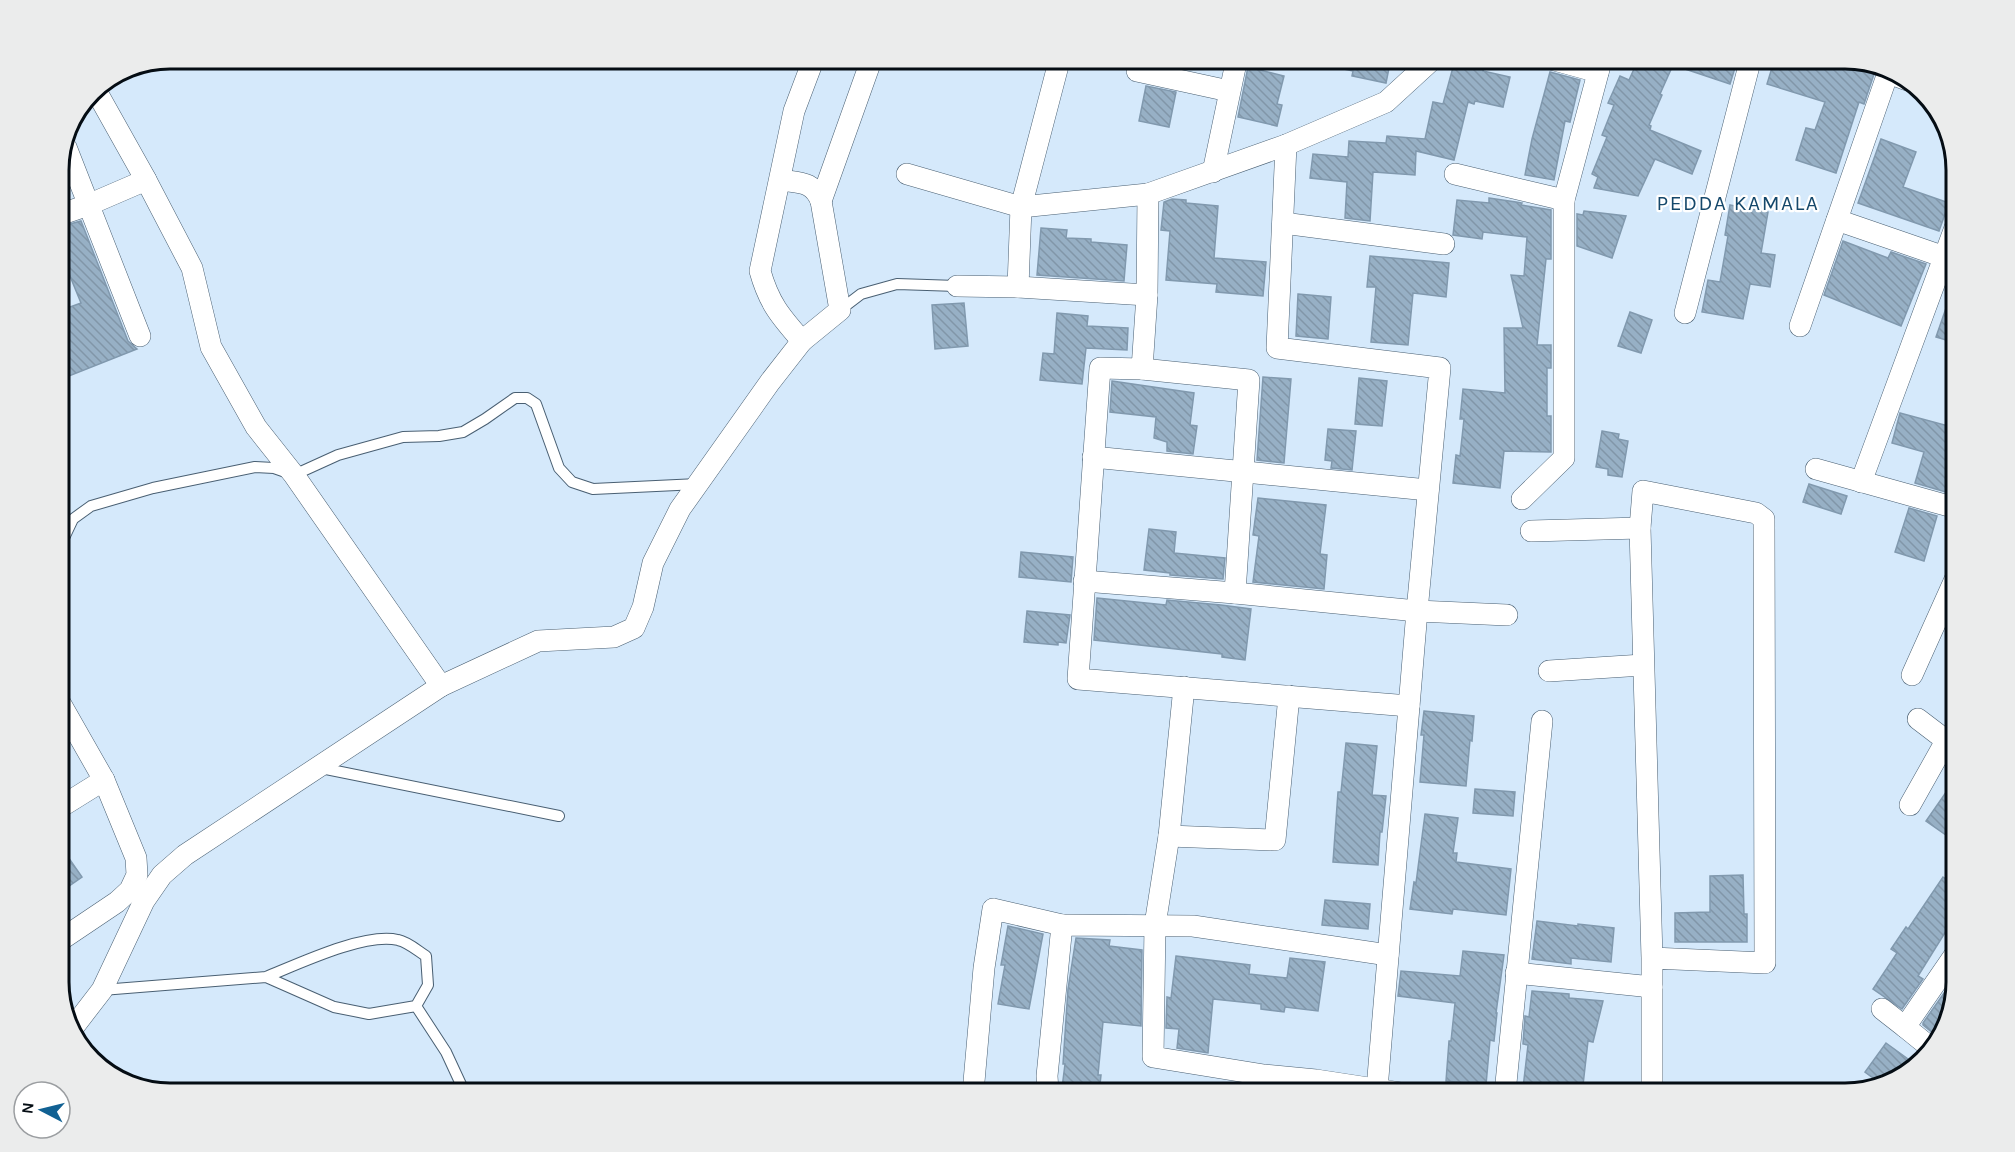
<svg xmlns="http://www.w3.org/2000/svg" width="2015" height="1152" viewBox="0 0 2015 1152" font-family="Karla,sans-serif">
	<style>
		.building { fill: url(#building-back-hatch); stroke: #8199ae; stroke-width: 1.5 }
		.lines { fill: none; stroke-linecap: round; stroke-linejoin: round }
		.service-casing { stroke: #495f72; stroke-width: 12 }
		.minor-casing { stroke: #495f72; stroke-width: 22 }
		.service { stroke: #fff; stroke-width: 10 }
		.minor { stroke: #fff; stroke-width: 21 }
		.labels { text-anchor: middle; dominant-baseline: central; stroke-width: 4.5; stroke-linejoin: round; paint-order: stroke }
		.neighbourhood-label { font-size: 21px; letter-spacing: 1.5px; fill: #15486b; stroke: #fff }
		.rim { fill: none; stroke: #050d14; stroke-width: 3 }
	</style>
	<defs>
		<pattern id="building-back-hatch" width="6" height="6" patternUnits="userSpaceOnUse" patternTransform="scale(1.5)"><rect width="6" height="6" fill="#97b0c5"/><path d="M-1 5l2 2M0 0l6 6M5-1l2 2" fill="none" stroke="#8196a8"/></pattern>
	</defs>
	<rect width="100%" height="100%" fill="#d5e9fb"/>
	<g class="building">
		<polygon points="1325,58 1391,58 1386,83 1352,76 1353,71 1325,65"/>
		<polygon points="1639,58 1738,58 1730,84 1673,65 1660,94 1662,95 1649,125 1651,126 1650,130 1701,151 1692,174 1655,159 1638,196 1594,188 1598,177 1592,174 1607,137 1602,135 1614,105 1608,103 1620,76 1629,80"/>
		<polygon points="1775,58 1832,58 1874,74 1864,104 1859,102 1836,173 1796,160 1806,128 1815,130 1825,102 1767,84"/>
		<polygon points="1455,60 1484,67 1483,71 1510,77 1503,107 1475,101 1474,104 1468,102 1454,160 1416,151 1415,175 1373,172 1370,221 1345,218 1347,182 1310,178 1313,154 1348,157 1349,141 1386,143 1387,136 1425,139 1433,102 1443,104"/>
		<polygon points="1248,67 1284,76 1277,104 1282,105 1277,126 1238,117"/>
		<polygon points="1550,72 1580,80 1570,122 1565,121 1554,180 1525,175 1532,139"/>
		<polygon points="1146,86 1176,92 1169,127 1139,121"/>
		<polygon points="1881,139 1916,152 1903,187 1949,203 1939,231 1858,203"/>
		<polygon points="1489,198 1516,202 1522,203 1521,205 1551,210 1551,259 1546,259 1537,345 1551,345 1551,368 1547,368 1547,416 1551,416 1551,452 1504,451 1500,488 1453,483 1456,455 1460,456 1464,419 1460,419 1463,389 1505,393 1504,328 1523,328 1511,275 1524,276 1527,237 1483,232 1482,239 1453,235 1457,200 1489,203"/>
		<polygon points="1172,199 1186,200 1186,203 1218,206 1214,258 1266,262 1263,296 1216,292 1217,284 1166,280 1170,231 1161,230 1164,202"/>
		<polygon points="1730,205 1768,212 1761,253 1775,255 1770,287 1750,284 1743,319 1702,312 1708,280 1720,282 1728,236 1725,235"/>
		<polygon points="1584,211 1626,216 1612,258 1577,246 1577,214 1583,215"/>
		<polygon points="81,221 128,341 137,349 59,380 59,311 81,303 65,264 59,266 59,227"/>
		<polygon points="1041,228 1067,230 1066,238 1091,239 1091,242 1127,245 1124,281 1037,275"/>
		<polygon points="1843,241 1888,258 1891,252 1926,264 1901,326 1824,295"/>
		<polygon points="1370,256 1449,263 1446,297 1413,293 1408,345 1371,342 1376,287 1367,287"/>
		<polygon points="1954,285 1956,286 1956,343 1936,337"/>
		<polygon points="1298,294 1331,297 1328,339 1296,336"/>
		<polygon points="964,303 968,346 935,349 932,305"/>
		<polygon points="1630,312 1652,320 1641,353 1618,346"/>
		<polygon points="1057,313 1088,316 1087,326 1128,328 1127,350 1086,348 1082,384 1040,380 1043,353 1054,354"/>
		<polygon points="1263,377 1291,379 1284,463 1257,460"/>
		<polygon points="1359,378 1387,381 1382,426 1355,424"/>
		<polygon points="1112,381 1194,393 1190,425 1197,426 1193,454 1167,451 1167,442 1154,438 1156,417 1110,412"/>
		<polygon points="1900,413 1956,428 1956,495 1915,483 1924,452 1892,443"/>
		<polygon points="1328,429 1356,431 1352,470 1331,468 1332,461 1325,460"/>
		<polygon points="1602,431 1619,434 1618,439 1628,441 1622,477 1608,475 1608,469 1596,467"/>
		<polygon points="1809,484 1847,496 1841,514 1803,502"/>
		<polygon points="1258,498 1326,505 1320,554 1327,555 1324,589 1253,582 1259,536 1253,535"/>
		<polygon points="1909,508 1937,516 1924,561 1895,552"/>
		<polygon points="1149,529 1176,532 1174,553 1225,558 1223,579 1170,575 1170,573 1144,570"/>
		<polygon points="1021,552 1073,557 1071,582 1019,577"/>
		<polygon points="1097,598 1166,605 1167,600 1221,605 1251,609 1245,660 1222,657 1222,654 1094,640"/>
		<polygon points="1027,611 1070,615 1066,643 1058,642 1058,645 1024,642"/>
		<polygon points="1424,711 1474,716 1472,741 1470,740 1466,786 1420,782 1424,735 1421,735"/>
		<polygon points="1346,743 1377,746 1372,795 1386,796 1382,832 1380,832 1378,865 1333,862 1338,792 1341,792"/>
		<polygon points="1956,778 1956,842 1926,821"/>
		<polygon points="1475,789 1515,792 1513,816 1473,813"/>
		<polygon points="1425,814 1458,818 1453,853 1457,853 1456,862 1511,869 1506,915 1453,909 1452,914 1410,909 1414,882 1416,883"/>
		<polygon points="59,844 82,877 59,893"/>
		<polygon points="1743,875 1744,914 1747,914 1747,942 1675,942 1675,913 1710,912 1710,876"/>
		<polygon points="1943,877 1956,886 1956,915 1918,976 1923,979 1902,1009 1873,989 1897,953 1891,949 1906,927 1908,929"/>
		<polygon points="1325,900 1370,904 1368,929 1322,925"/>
		<polygon points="1537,921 1578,926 1578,924 1614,928 1611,962 1571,958 1571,964 1532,959"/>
		<polygon points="1008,926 1043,934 1029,1009 998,1004 1005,965 1001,965"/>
		<polygon points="1076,938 1110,940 1109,946 1142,950 1141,1026 1103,1022 1098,1075 1101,1075 1099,1094 1062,1094 1062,1088 1065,1064 1063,1064 1068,989"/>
		<polygon points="1463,951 1504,955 1496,1013 1497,1013 1494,1041 1490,1040 1486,1085 1446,1081 1449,1041 1451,1041 1455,1003 1398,996 1401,971 1460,976"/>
		<polygon points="1176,956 1250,965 1249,974 1287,978 1290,958 1325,962 1318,1011 1285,1007 1284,1012 1261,1009 1261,1004 1213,999 1208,1053 1177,1048 1179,1029 1166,1028 1167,997 1171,998"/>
		<polygon points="1532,991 1569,994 1569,998 1603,1001 1593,1042 1588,1041 1582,1094 1555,1094 1555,1092 1523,1088 1528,1045 1523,1044 1525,1016 1529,1017"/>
		<polygon points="1944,993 1952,999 1940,1039 1923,1025 1923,1023"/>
		<polygon points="1886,1043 1915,1064 1901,1078 1881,1084 1865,1072"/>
	</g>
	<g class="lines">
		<defs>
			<g id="service">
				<polyline points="840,310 861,294 897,284 957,286"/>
				<polyline points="59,569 64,538 73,519 91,506 153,488 255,467 274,468 294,475 338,455 403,437 439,436 463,432 485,419 515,398 527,398 536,404 559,468 572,482 593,489 698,484"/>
				<polyline points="321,768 559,816"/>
				<path d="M102 990 266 977 334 1007 369 1014 416 1006 428 985 426 956C418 951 408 942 398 940 365 932 298 964 266 977"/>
				<polyline points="416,1006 446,1052 465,1093"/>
			</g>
			<g id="minor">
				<polyline points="1547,58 1598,72"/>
				<polyline points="1137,71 1229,91"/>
				<polyline points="1888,73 1907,80"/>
				<polyline points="95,89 146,180"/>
				<polyline points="1286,145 1277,348 1440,368 1417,611 1377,1089"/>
				<polyline points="66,147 140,336"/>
				<polyline points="1213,172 1237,58"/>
				<polyline points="907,174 1021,207 1148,194"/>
				<polyline points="1455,174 1564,200"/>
				<polyline points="821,201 872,58"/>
				<path d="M59 215 88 205 146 180 192 268 211 347 256 427 294 475 441 686 538 641 614 637 634 628 643 607 653 563 680 509 770 382 802 341 840 310 821 201C813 181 800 183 780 180"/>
				<polyline points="1837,220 1956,261"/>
				<polyline points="1283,223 1444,244"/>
				<polyline points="957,286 1018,287 1147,295"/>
				<polyline points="1018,287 1021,207 1060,58"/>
				<polyline points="1685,313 1751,58"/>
				<polyline points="1800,326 1889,70"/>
				<path d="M802 341C780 316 769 303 760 271L794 111 814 58"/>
				<polyline points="1142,369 1249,380 1235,593"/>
				<polyline points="1093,457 1428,490"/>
				<polyline points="1816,469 1956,508"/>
				<polyline points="1861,482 1956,225"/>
				<polyline points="1522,499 1564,458 1564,200 1602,58"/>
				<polyline points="1531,531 1640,528"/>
				<polyline points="1084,581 1235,593 1417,611 1507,615"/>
				<polyline points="1549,671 1643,665"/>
				<polyline points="1912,675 1956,577"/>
				<polyline points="1184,687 1169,836 1155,925 1153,1057 1264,1075 1316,1080 1401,1093"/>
				<polyline points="59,701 104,780 59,808"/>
				<polyline points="1409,706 1078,679 1100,368 1142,369 1147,295 1148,194 1286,145 1386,102 1434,58"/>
				<polyline points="1918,719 1956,748"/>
				<polyline points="1910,805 1946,741"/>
				<polyline points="1169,836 1275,840 1289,696"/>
				<polyline points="59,941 117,902 130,890 137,875 136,858 104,780"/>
				<polyline points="1652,958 1765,963 1764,519 1756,513 1643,491 1640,528 1652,958 1652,1093"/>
				<polyline points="1516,973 1652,987"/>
				<polyline points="1882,1009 1905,1027"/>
				<polyline points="72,1029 102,990 144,901 162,875 185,855 441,686"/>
				<polyline points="1931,1048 1905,1027 1956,953"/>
				<polyline points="973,1093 984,968 993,909 1062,925"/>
				<polyline points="1050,1093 1048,1091 1047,1076 1062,925 1193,926 1388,955"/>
				<polyline points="1505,1093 1542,721"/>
			</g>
		</defs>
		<use href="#service" class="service-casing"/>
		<use href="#minor" class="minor-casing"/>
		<use href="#service" class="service"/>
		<use href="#minor" class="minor"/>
	</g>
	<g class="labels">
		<g class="neighbourhood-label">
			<text x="1738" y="203">PEDDA KAMALA</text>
		</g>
	</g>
	<path d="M0 0H2015V1152H0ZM170 69H1845A101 101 0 0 1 1946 170V982A101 101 0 0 1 1845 1083H170A101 101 0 0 1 69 982V170A101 101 0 0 1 170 69Z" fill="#ebecec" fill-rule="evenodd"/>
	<path class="rim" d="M170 69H1845A101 101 0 0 1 1946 170V982A101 101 0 0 1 1845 1083H170A101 101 0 0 1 69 982V170A101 101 0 0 1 170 69Z"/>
	<g transform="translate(42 1110) rotate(277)"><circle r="28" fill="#ffffff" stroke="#9b9ea1" stroke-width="1.5"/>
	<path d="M0-4.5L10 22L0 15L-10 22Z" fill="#116193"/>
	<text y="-9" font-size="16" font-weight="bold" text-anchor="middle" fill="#050d14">N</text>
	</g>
</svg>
